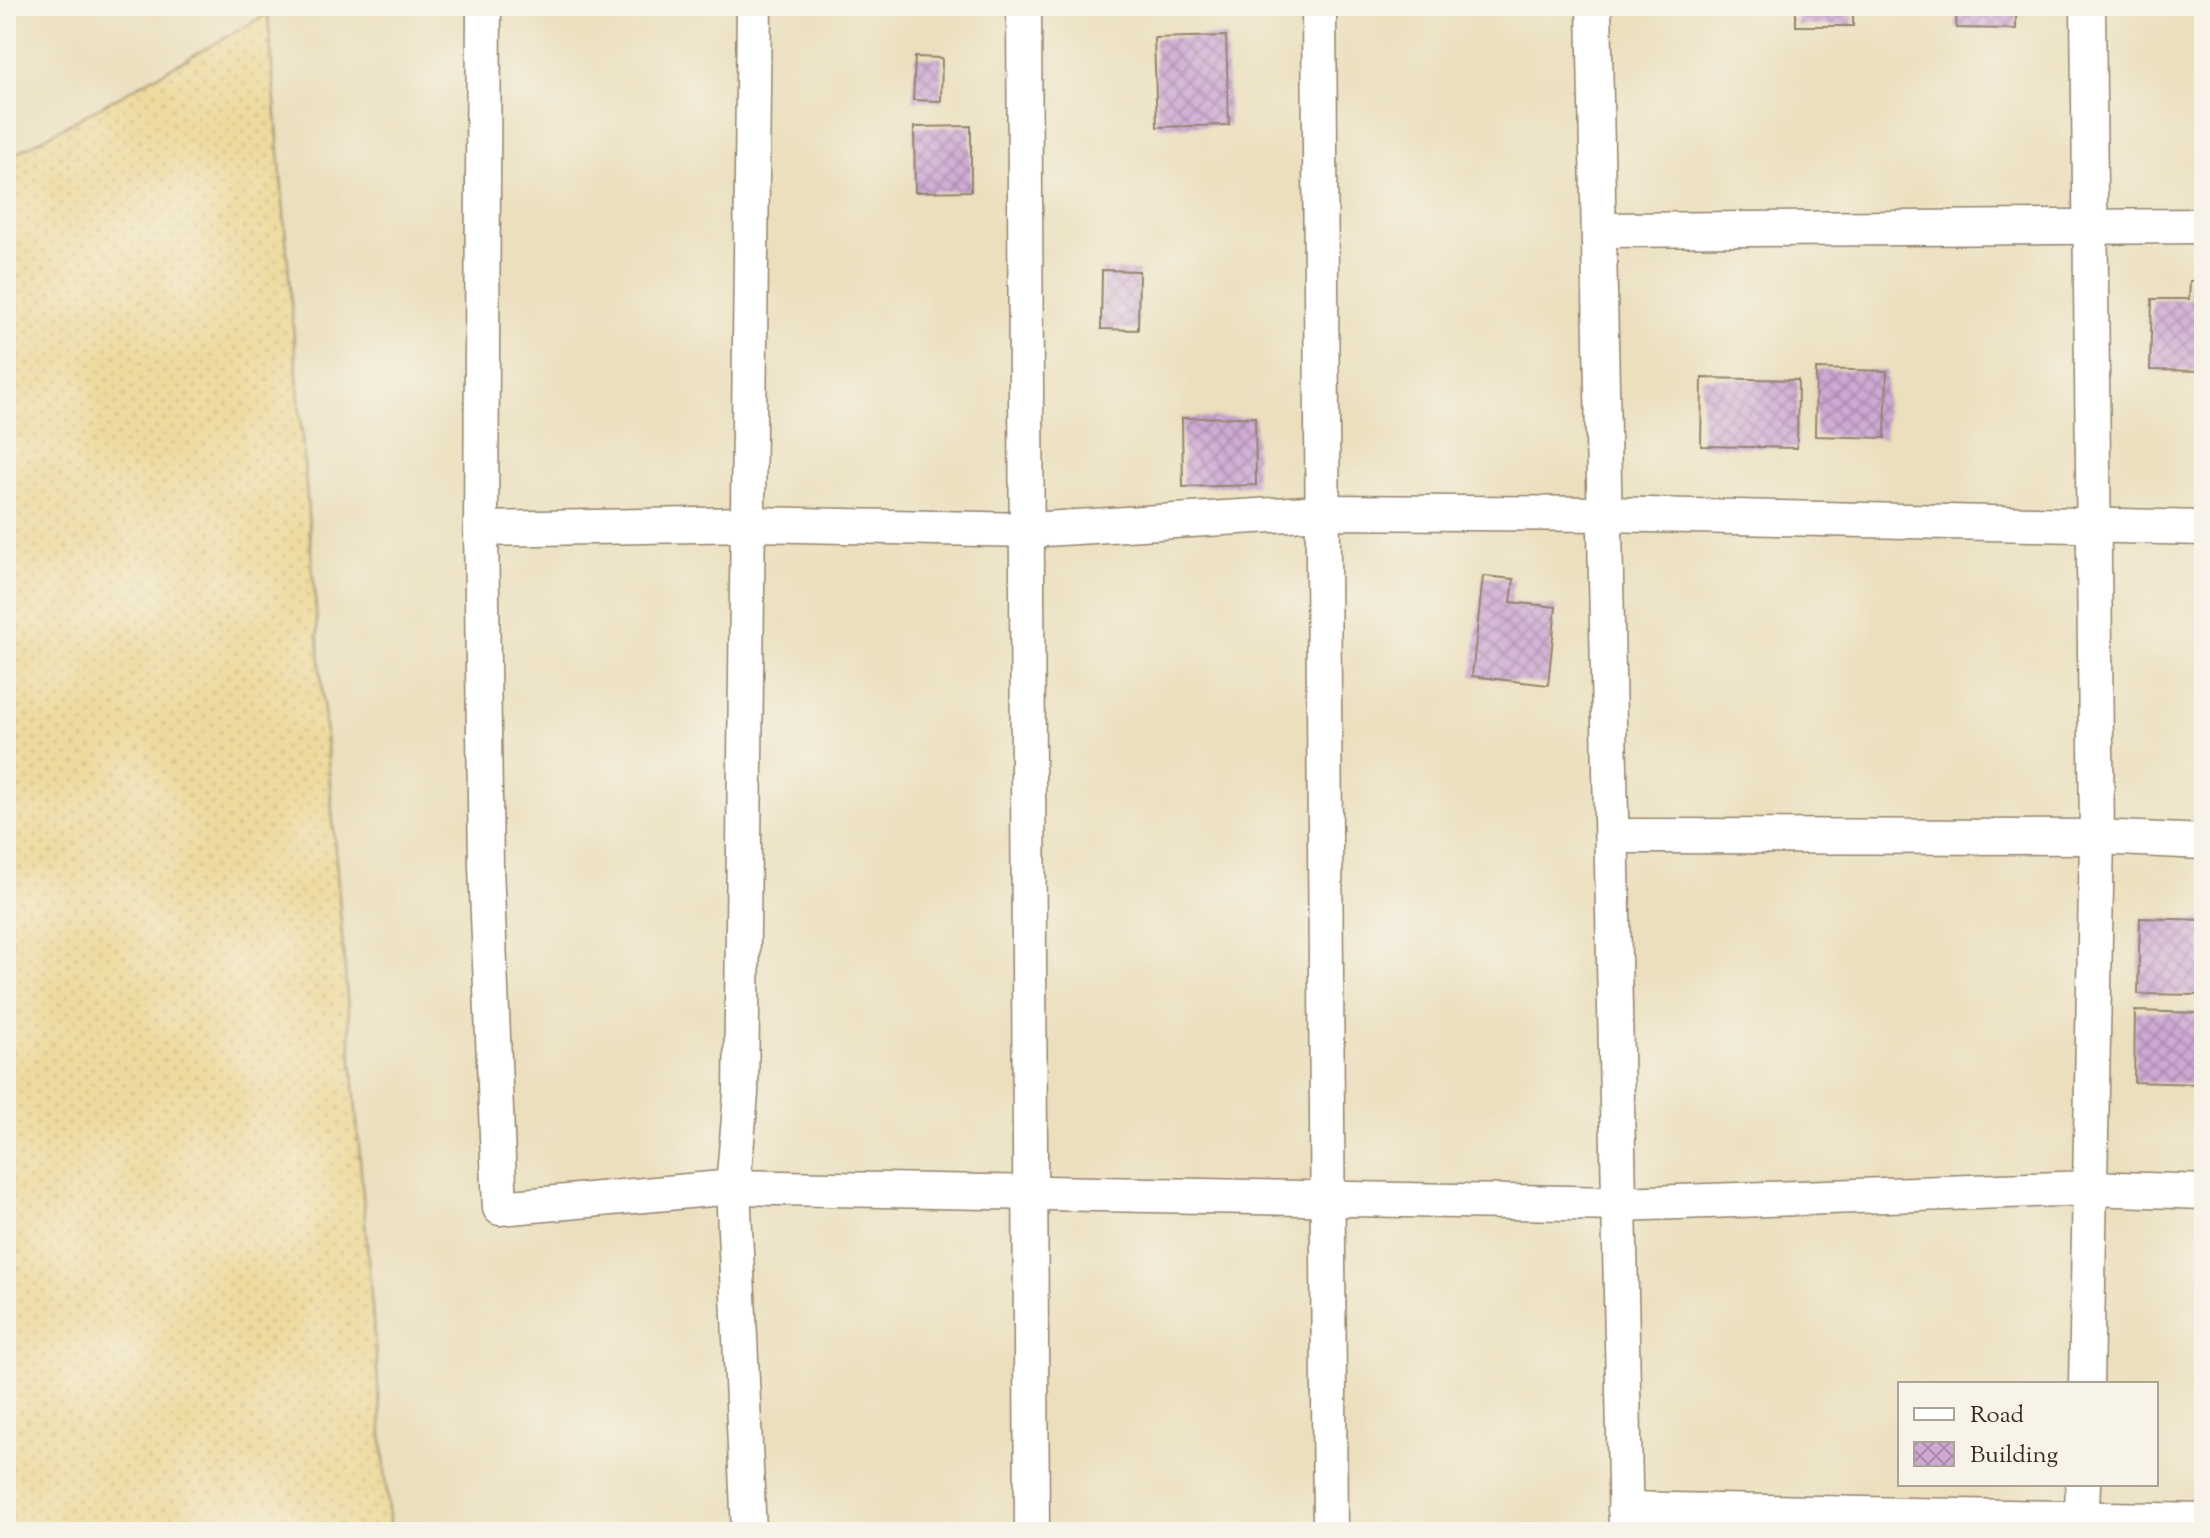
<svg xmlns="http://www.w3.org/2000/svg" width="2210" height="1538" viewBox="0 0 2210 1538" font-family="'Sorts Mill Goudy',serif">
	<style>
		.sand { fill: url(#sand-dots); stroke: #94825e; stroke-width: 2 }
		.building { fill: url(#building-cross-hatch) }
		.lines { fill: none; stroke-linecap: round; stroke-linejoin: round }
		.minor-casing { stroke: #93846e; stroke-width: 37 }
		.minor { stroke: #fff; stroke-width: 34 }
	</style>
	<defs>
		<pattern id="sand-dots" width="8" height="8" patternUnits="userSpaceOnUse" patternTransform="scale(2)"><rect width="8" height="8" fill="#eeda9e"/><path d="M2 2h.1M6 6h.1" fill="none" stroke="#cdbb88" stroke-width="1.8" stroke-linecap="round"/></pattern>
		<pattern id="building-cross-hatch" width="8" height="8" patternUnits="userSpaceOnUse" patternTransform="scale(2)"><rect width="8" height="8" fill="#cea9d4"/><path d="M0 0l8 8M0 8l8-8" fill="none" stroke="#a88aab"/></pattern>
	</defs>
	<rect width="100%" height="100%" fill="#f7f3e8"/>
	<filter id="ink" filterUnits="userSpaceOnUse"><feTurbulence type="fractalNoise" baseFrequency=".0125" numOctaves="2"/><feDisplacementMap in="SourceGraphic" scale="16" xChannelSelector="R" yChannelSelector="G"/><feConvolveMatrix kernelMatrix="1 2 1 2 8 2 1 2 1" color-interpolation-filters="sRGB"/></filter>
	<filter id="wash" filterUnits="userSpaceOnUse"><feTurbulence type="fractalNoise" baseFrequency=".006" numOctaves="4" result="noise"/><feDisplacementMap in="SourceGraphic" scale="32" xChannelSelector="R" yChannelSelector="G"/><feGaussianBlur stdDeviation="1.8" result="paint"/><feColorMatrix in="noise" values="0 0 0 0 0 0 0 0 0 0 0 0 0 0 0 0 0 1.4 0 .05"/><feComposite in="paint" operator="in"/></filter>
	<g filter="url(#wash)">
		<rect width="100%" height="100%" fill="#ebdfbd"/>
		<polygon class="sand" points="268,14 390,1532 6,1532 6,159"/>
		<g id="blocks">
			<g class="building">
				<rect x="1796" y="6" width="57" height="20"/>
				<polygon points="1957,6 2016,6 2016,29 1956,28"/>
				<polygon points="1226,36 1229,125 1157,127 1154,38"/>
				<polygon points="915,57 942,58 941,101 913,100"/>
				<polygon points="971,126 971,191 915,192 914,127"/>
				<polygon points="1102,270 1139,271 1138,330 1101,329"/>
				<polygon points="2190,281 2204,281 2204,371 2150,370 2152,299 2189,299"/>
				<polygon points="1816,369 1887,371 1885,438 1815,436"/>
				<polygon points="1702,378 1798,380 1797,448 1701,446"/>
				<polygon points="1255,417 1256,485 1183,487 1182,418"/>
				<polygon points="1483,576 1514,579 1511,602 1556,607 1548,685 1472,676"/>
				<polygon points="2140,918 2203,920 2201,995 2138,994"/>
				<polygon points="2135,1011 2200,1013 2198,1084 2134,1082"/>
			</g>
		</g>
	</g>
	<g filter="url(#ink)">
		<use href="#blocks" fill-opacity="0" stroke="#93846e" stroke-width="2"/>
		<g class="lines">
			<defs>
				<g id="minor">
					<polyline points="484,6 481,529 486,866 500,1208 733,1187 749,1532"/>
					<polyline points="754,6 741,1094 733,1187 1619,1204 2091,1188 2204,1192"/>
					<polyline points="1024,6 1032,1532"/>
					<polyline points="1319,6 1330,1532"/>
					<polyline points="1594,6 1626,1532"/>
					<polyline points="1599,230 2204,226"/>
					<polyline points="481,529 749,524 1028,530 1323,512 1605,514 2204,528"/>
					<polyline points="1612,836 2097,837 2204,842"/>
					<polyline points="2086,1384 2097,837 2088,6"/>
					<polyline points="1625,1509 2204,1521"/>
					<polyline points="2081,1532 2083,1484"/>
				</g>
			</defs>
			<use href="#minor" class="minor-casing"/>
			<use href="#minor" class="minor"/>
		</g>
	</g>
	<rect width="2210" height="1538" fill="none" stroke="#f7f3e8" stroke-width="32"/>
	<rect x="1898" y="1382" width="260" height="104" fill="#f7f3e8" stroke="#aca397" stroke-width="2"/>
	<rect x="1914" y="1408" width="40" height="12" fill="#ffffff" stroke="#aca397" stroke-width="2"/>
	<text x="1970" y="1422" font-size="24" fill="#3b2a1e">Road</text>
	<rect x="1914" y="1442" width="40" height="24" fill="url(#building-cross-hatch)" stroke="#aca397" stroke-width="2"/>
	<text x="1970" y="1462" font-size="24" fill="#3b2a1e">Building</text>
</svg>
